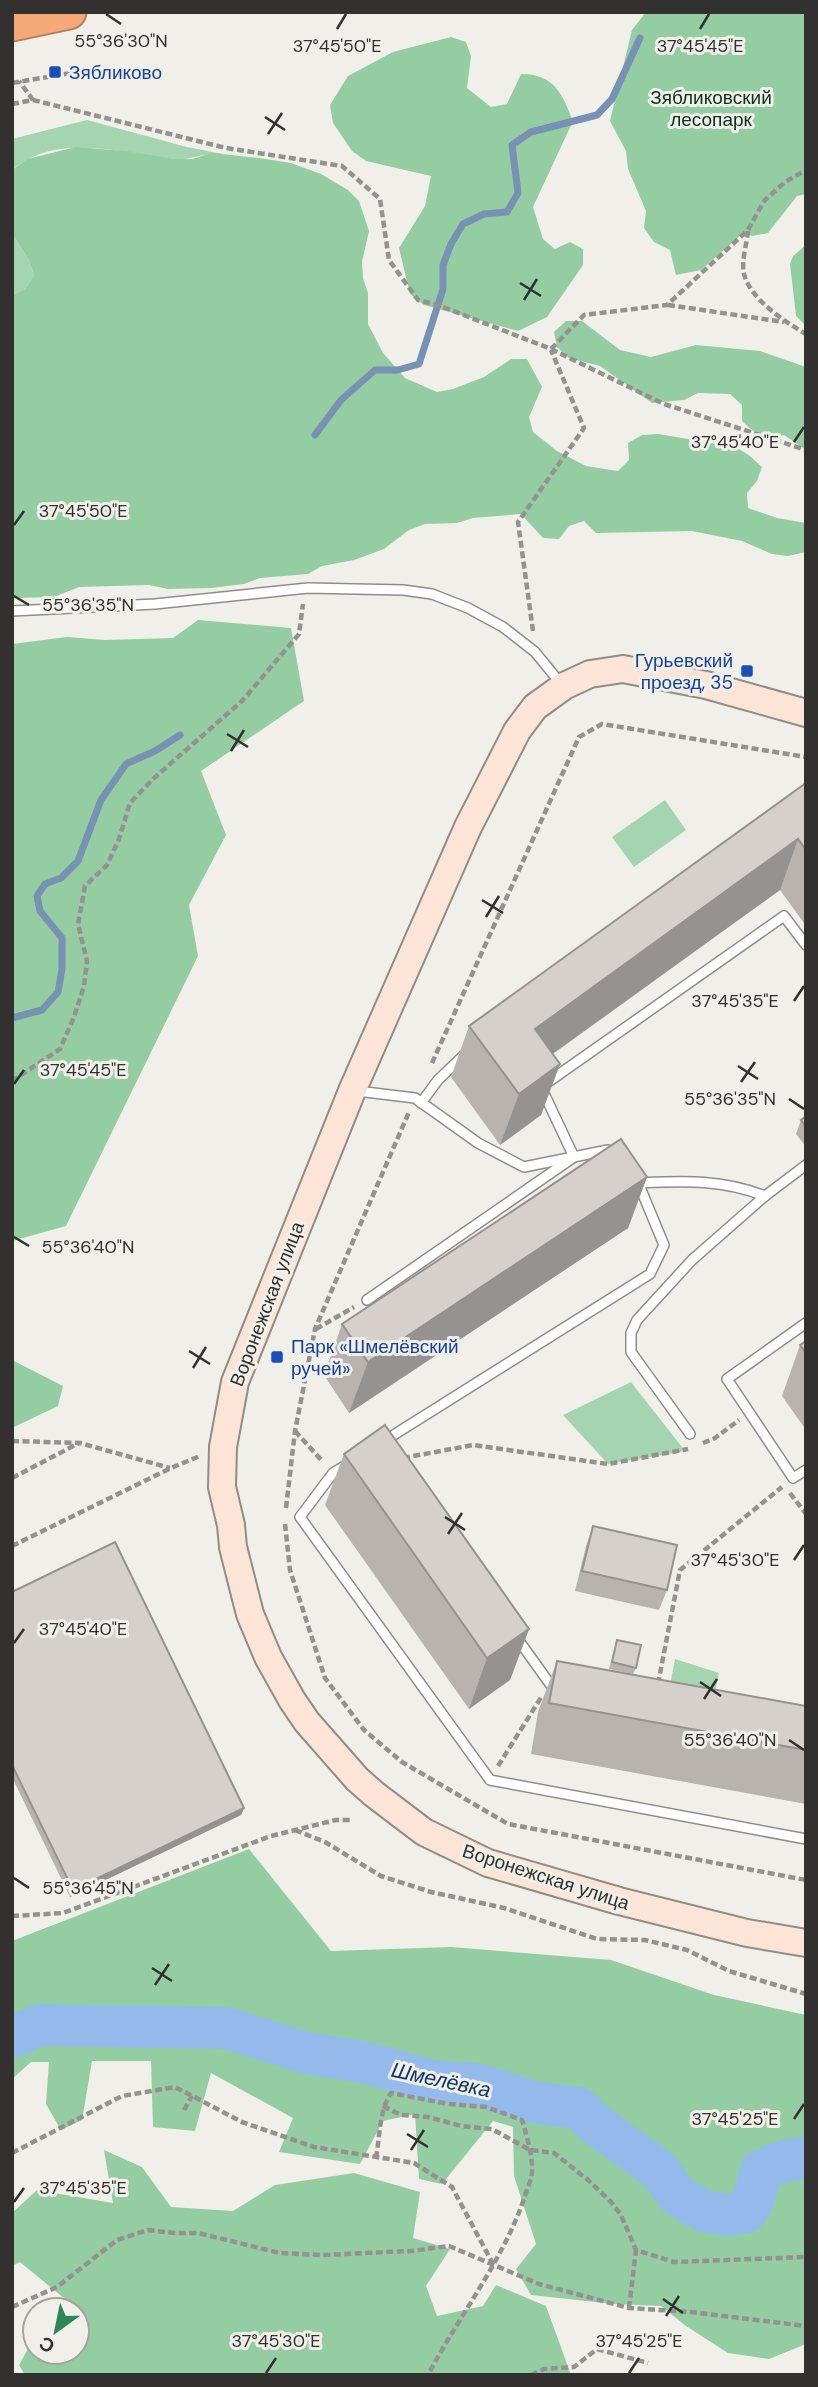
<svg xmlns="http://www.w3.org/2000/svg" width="818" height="2387" viewBox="0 0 818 2387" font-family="'DM Sans',sans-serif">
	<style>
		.green { fill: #a4d5b0 }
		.forest { fill: #95cda3 }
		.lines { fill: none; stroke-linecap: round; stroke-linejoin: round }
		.stream { stroke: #7792b3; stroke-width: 7 }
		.river { stroke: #94bbec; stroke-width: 42 }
		.lane-casing { stroke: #8f8d88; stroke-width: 12 }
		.secondary-casing { stroke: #8f8d88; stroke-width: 30 }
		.highway-casing { stroke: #b17f5e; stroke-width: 37 }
		.path { stroke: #94928e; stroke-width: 4.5; stroke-dasharray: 7 3.5; stroke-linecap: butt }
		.lane { stroke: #fff; stroke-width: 9 }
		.secondary { stroke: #fce5d6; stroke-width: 26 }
		.highway { stroke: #f5a977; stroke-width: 33 }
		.wall { fill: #b8b3af }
		.shaded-wall { fill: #96928f }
		.building { fill: #d6d0cc; stroke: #96928f; stroke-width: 2 }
		.ticks { fill: none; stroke: #32312f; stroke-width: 2.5 }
		.transit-dot { fill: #1a4fb4; stroke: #f1efe9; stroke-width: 2.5 }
		.labels { text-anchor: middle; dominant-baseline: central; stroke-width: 6; stroke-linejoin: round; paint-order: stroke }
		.transit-label { font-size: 19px; fill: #164399; stroke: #f1efe9; text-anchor: start }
		.park-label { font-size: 19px; fill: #083419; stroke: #f1efe9 }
		.street-label { font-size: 19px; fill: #32312f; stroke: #f1efe9 }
		.water-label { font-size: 21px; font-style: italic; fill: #0f3864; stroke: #f1efe9 }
		.ticks-label { font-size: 18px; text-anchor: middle; fill: #32312f; stroke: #f1efe9; stroke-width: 6; stroke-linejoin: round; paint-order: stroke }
	</style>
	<rect width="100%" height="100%" fill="#f1efe9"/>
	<g class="green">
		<path d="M87 120 187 147 244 158C234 157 222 153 212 154 199 155 188 160 175 159 122 154 58 131 12 170V139Z"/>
		<polygon points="12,233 29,260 34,275 25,289 12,295"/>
		<polygon points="665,800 686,830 634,867 612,837"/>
		<polygon points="631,1382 685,1451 608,1464 563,1415"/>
		<polygon points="675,1659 719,1673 714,1696 670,1685"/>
	</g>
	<g class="forest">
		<polygon points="646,12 806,12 806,194 797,196 768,233 752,236 744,232 701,270 676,275 670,250 654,242 644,228 646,211 628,169 626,151 610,121 632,30"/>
		<path d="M451 37 466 42 471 56 467 88 491 107 507 104 521 74C554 74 562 93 573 121L533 207 543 239 555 249 570 242 583 249V265L547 317 518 331 424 305 410 294 399 248 425 206 431 176 366 161 352 151 333 123 330 105 348 76 393 52Z"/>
		<polygon points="76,147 126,151 175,159 192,159 212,153 259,158 291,163 321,174 348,190 359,201 369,231 362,262 363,278 368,293 368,324 383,353 405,378 437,392 453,389 484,377 511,359 527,359 542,387 529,417 533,432 557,451 586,466 618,471 629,460 628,443 642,435 658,434 736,447 750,456 762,467 757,481 747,493 748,508 777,518 806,523 806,552 788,556 772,554 742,541 692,531 596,533 584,521 569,526 559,539 543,538 521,514 473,518 457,523 425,524 409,530 384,549 354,560 322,566 308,574 260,578 244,584 211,588 168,589 149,585 79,587 54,597 12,598 12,295 25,289 34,275 29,260 12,233 12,170 27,159"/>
		<polygon points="806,245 806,326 796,316 790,264 793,256"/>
		<path d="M566 321H582L620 350 651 357 696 345 760 351 806 367V450L784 435C765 439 756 435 742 421V405L730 394 698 393 684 400 652 403 600 366 569 358 557 347 554 332Z"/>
		<polygon points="198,620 291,628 304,701 201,771 226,835 189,905 198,956 66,1226 12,1241 12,644 67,637 105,640 173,638"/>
		<polygon points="12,1360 63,1386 58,1406 12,1428"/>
		<polygon points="249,1849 331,1951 451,1947 611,1960 714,1995 806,2015 806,2344 769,2359 728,2353 686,2326 661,2306 614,2304 531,2295 516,2269 536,2244 514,2176 513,2127 493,2121 442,2184 419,2179 415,2114 383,2121 360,2164 279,2152 293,2118 211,2073 195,2131 153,2127 151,2061 92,2061 82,2120 61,2130 46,2104 49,2062 31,2062 12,2079 12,1941"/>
		<polygon points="104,2150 142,2167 171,2207 233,2211 275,2185 354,2173 420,2192 413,2238 450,2249 426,2286 437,2316 483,2306 496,2285 546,2306 571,2375 25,2375 19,2365 35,2336 35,2352 77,2352 77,2310 55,2310 65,2299 20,2262 12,2266 12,2213 37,2190 113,2203"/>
	</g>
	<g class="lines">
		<g class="stream">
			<polyline points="315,435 341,400 375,370 398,370 419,364 443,289 443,265 451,244 463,224 484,214 507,212 518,193 512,145 531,132 597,115 612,99 640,38"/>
			<polyline points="12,1018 42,1010 58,992 62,969 62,938 40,911 37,896 45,884 61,878 78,861 101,800 126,764 155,751 180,735"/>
		</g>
		<polyline class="river" points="12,2037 40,2025 226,2028 307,2053 363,2062 432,2081 475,2084 501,2091 532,2102 579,2108 593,2122 659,2170 677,2195 704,2211 727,2215 746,2212 753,2201 761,2170 787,2160 806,2158"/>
		<defs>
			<g id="lane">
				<polyline points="12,611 155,604 308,588 403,590 432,594 468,608 503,627 535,652 562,685"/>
				<polyline points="357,1091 415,1098 478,1143 524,1167 608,1150 612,1155"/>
				<polyline points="421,1103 438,1080 464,1055"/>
				<path d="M639 1183C685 1181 722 1179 765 1196L806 1165"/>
				<polyline points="367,1300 574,1157 541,1087 784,916 806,945"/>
				<polyline points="806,1323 727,1379 793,1478 806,1470"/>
				<polyline points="690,1434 631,1352 631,1333 637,1320 692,1260 765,1196"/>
				<polyline points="384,1441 650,1274 664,1245 637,1180"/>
				<polyline points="346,1465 333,1473 300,1517 490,1780 806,1839"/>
				<polyline points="517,1638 550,1684 559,1685"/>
			</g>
			<polyline id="secondary" points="806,713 706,685 623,669 590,674 564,686 535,707 517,731 468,827 352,1091 235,1382 223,1447 222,1487 231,1525 233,1547 250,1614 268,1657 292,1700 307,1722 357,1779 374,1794 424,1832 488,1863 619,1901 747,1933 806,1943"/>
			<polyline id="highway" points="12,24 69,12"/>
		</defs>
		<use href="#lane" class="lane-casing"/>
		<use href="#secondary" class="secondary-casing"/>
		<use href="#highway" class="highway-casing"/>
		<g class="path">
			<polyline points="12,83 71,73"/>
			<polyline points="33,100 226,148 342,166 380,199 389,260 418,300 438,305 551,349 664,404 806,450"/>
			<polyline points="12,104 33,100 19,81"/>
			<path d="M748 231C747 243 741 262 744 274 750 299 785 322 806 334"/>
			<polyline points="668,305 784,322"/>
			<polyline points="551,349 584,315 667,305 748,230 764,201 785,182 806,170"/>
			<polyline points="533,631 518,522 584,428 551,350"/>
			<polyline points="432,1063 579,737 602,724 806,757"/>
			<polyline points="12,1081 60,1049 74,1017 84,986 87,961 78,924 85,886 107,865 119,839 130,803 153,779 242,701 299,634 303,604"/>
			<polyline points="316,1329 354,1307"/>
			<polyline points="295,1431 323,1462"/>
			<polyline points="12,1441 80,1443 170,1468"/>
			<polyline points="703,1443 715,1438 739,1420"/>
			<polyline points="403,1458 473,1445 608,1464 688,1449"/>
			<polyline points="12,1478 79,1443"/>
			<polyline points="790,1493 806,1514"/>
			<polyline points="286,1508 295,1431 315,1329 409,1112"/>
			<polyline points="285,1524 290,1570 325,1678 364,1730 402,1762 508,1824 806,1880"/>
			<polyline points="12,1546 171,1468 200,1456"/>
			<polyline points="658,1684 680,1570 782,1487"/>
			<polyline points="498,1766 542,1696"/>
			<polyline points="295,1830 325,1842 381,1876 431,1892 504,1908 597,1939 645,1940 687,1950 729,1971 806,1994"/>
			<polyline points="12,1916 63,1913 271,1836 336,1820 351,1820"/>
			<polyline points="383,2106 401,2115 428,2117 461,2126 492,2129 530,2150 554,2153 588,2180 611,2202 621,2215 636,2250 674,2262 806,2257"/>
			<polyline points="184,2110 192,2096"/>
			<polyline points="12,2153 122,2096 175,2087 242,2122 314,2147 414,2163 452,2187 493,2264"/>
			<path d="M376 2158C380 2136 379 2111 391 2093L449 2104 486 2107 522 2120C527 2137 533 2156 532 2173 531 2182 526 2191 524 2199 502 2262 459 2316 428 2375"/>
			<polyline points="12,2307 57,2287 117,2240 148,2230 174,2233 198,2233 280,2253 322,2255 411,2251 449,2246 539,2284 629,2308 691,2312 806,2326"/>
			<polyline points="629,2308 636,2250"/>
			<polyline points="531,2375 544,2369 574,2367 597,2349 648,2363"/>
		</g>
		<use href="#lane" class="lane"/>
		<use href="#secondary" class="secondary"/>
		<use href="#highway" class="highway"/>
	</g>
	<g class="wall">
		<polygon points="806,783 806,926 780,890 553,1054 560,1064 541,1115 500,1145 451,1077 469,1026"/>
		<polygon points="806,1116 806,1147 796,1134 801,1120"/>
		<polygon points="647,1177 628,1228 349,1413 324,1375 342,1324"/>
		<polygon points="806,1341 806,1430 782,1396 800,1345"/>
		<polygon points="344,1454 529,1629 510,1680 469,1709 325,1505"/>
		<polygon points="593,1526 667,1590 659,1610 575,1591 586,1546"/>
		<polygon points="12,1592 244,1808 241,1815 70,1897 12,1777"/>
		<polygon points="617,1640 636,1668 633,1674 609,1669"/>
		<polygon points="557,1661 806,1706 806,1804 531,1754 538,1712"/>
	</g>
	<g class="shaded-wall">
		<polygon points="798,839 780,890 516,1080 535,1029"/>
		<polygon points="560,1064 541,1115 500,1145 519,1094"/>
		<polygon points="647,1177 628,1228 349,1413 368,1362"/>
		<polygon points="529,1629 510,1680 469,1709 487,1658"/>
		<polygon points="244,1808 241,1815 70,1897 73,1890"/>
	</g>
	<g class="building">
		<polygon points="806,783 806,850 798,839 535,1029 560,1064 519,1094 469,1026"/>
		<polygon points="806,1116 806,1127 801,1120"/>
		<polygon points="621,1139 647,1177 368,1362 342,1324"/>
		<polygon points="806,1341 806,1353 800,1345"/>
		<polygon points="385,1425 529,1629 487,1658 344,1454"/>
		<polygon points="593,1526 677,1545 667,1590 582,1571"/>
		<polygon points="115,1542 244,1808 73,1890 12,1765 12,1592"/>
		<polygon points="617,1640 641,1645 636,1668 612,1662"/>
		<polygon points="557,1661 806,1706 806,1750 549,1703"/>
	</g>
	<path class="ticks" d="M106 14 121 24M337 29 346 14M700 29 709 14M265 117 285 130M268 134 282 113M520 283 541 296M524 300 537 279M794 442 804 427M14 525 24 511M14 596 29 605M227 734 248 747M231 751 244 730M482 900 503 913M486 917 499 896M794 1001 804 986M738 1066 758 1079M741 1082 755 1062M14 1084 24 1070M789 1099 804 1109M14 1237 29 1246M189 1351 210 1364M193 1368 206 1347M445 1517 465 1530M448 1534 462 1513M794 1560 804 1545M14 1643 24 1629M700 1682 721 1696M704 1699 717 1679M789 1740 804 1750M14 1878 29 1888M152 1968 172 1981M155 1985 169 1964M794 2119 804 2104M407 2134 428 2147M411 2150 424 2130M14 2202 24 2188M663 2299 683 2313M666 2316 679 2296M266 2373 276 2358M629 2373 639 2358"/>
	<g class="transit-dot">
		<rect x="48" y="65" width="14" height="14" rx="3.5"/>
		<rect x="740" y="664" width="14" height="14" rx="3.5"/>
		<rect x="270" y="1350" width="14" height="14" rx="3.5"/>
	</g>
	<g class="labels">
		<g class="transit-label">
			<text x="69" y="72">Зябликово</text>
			<text x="733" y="660" text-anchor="end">Гурьевский<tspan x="733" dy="22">проезд, 35</tspan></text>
			<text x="291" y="1346">Парк «Шмелёвский<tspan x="291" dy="22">ручей»</tspan></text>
		</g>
		<g class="park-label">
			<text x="711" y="97">Зябликовский<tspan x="711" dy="22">лесопарк</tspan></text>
		</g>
		<g class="street-label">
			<text transform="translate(267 1304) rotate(-69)">Воронежская улица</text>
			<text transform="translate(546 1877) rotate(18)">Воронежская улица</text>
		</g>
		<g class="water-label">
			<text transform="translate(441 2080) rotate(12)">Шмелёвка</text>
		</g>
	</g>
	<g class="ticks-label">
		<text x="121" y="47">55°36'30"N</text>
		<text x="700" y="52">37°45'45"E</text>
		<text x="337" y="52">37°45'50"E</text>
		<text x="735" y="448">37°45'40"E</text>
		<text x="83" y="517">37°45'50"E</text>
		<text x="88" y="611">55°36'35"N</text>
		<text x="735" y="1007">37°45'35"E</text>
		<text x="83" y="1076">37°45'45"E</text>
		<text x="730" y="1105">55°36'35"N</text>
		<text x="88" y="1253">55°36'40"N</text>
		<text x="735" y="1566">37°45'30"E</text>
		<text x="83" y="1635">37°45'40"E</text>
		<text x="730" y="1746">55°36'40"N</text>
		<text x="88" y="1894">55°36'45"N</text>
		<text x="735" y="2125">37°45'25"E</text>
		<text x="83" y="2194">37°45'35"E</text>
		<text x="276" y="2347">37°45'30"E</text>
		<text x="639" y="2347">37°45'25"E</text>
	</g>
	<rect width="818" height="2387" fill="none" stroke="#32312f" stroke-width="28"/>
	<g transform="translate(56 2331) rotate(213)"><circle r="33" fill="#f1efe9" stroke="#a5a39f" stroke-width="2"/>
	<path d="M0-5L12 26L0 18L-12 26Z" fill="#2d855a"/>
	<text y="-10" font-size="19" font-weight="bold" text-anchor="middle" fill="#32312f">С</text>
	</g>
</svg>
